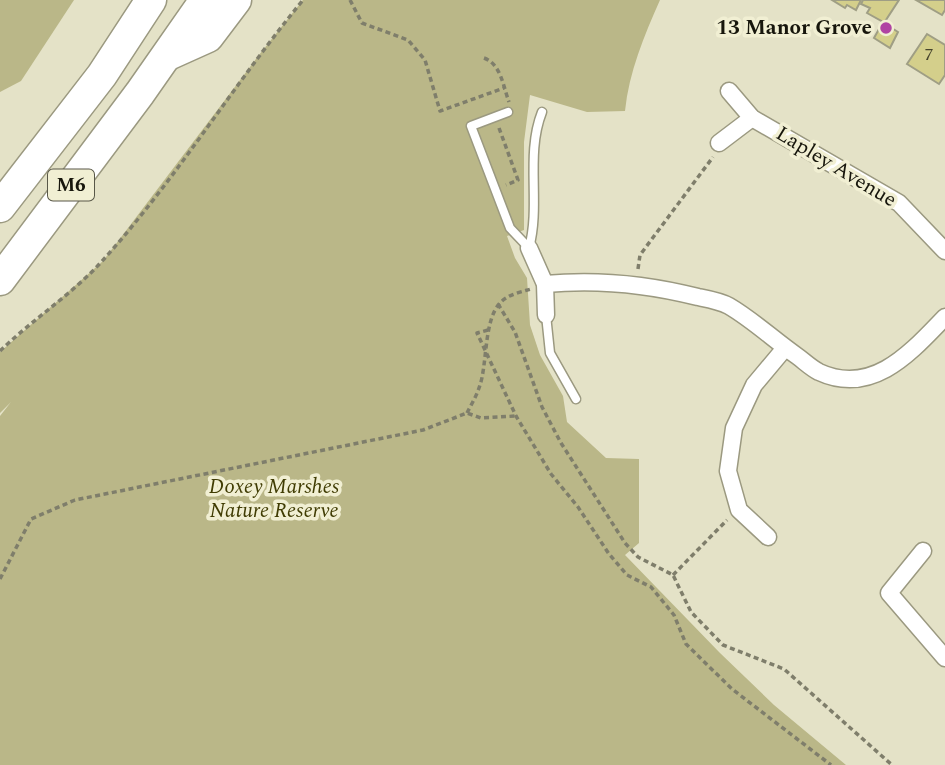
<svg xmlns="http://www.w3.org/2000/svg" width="945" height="765" viewBox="0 0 945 765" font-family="Spectral,serif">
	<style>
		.green { fill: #bab788 }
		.building { fill: #d4cf8b; stroke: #9f9e84; stroke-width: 2 }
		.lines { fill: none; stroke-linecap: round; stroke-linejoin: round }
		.lane-casing { stroke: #9b9980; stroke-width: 11 }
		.street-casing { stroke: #9b9980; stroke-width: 19 }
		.highway-casing { stroke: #9b9980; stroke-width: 33 }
		.path { stroke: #7f7e6b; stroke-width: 3.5; stroke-dasharray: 5 3.5; stroke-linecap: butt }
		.lane { stroke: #fff; stroke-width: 8 }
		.street { stroke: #fff; stroke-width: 16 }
		.highway { stroke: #fff; stroke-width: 30 }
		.poi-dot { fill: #b043a3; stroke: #f1efd3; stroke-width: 2.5 }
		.labels { text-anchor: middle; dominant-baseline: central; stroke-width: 7; stroke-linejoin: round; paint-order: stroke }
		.number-label { font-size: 18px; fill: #46442c }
		.shield { fill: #f1efd3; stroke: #585748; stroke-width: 2 }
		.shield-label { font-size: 19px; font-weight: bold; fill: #17160c }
		.poi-label { font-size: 21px; font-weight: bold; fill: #17160c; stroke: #f1efd3; text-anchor: end }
		.street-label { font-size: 21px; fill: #17160c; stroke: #f1efd3 }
		.park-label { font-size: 21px; font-style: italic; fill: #403c03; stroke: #f1efd3 }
	</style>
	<rect width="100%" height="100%" fill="#e4e2c7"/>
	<g class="green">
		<polygon points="0,0 74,0 21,81 0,92"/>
		<path d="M303 0H660C644 36 629 72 625 111L587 112 530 95 524 142V230L507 236 515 258 527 278 530 325 540 355 563 396 567 422 606 458 639 459V543L625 555 720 653 774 705 846 765H0V416L11 402 0 413V352L103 261 259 55Z"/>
	</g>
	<g class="building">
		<polygon points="832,0 861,0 856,10 847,5 845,8"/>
		<polygon points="863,0 899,0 884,23 898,32 890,48 874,38 883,22 867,13 870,8 861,4"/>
		<polygon points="916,0 945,0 945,10 942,15"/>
		<polygon points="927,34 945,45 945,75 939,84 907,64"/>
	</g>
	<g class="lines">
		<defs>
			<g id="lane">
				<polyline points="508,112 471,126 510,228 529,248"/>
				<path d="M529 248C541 204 525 155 542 112"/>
				<polyline points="546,315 550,353 576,399"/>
			</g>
			<g id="street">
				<polyline points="729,91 752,118 899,203 945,251"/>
				<polyline points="719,143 752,118"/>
				<polyline points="529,248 545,284 546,315"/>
				<path d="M545 284C597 279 647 284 698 297 708 299 720 301 729 306 753 320 774 340 797 356 804 361 811 368 819 372 873 397 912 351 945 317"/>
				<polyline points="768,537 739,510 728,471 734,428 754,385 785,348"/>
				<polyline points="923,551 889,593 945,658"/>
			</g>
			<g id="highway">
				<polyline points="168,55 208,37 236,0"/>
				<polyline points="0,207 102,75 151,0"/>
				<polyline points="0,280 140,93 205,0"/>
			</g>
		</defs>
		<use href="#lane" class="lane-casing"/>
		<use href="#street" class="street-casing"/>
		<use href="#highway" class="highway-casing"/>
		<g class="path">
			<polyline points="350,0 362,23 408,40 425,60 440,111 504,88"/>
			<path d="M484 58C501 64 503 86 509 102"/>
			<polyline points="499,128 518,180 506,185"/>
			<polyline points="638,269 640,255 713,157"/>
			<polyline points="498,304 515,332 542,407 561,443 625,543 638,557 673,575 691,612 723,645 784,669 892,765"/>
			<polyline points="488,330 477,333 516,416 551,474 578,507 609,554 627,575 651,587 674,615 686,644 732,689 831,765"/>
			<path d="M0 351C33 319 74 293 104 259 177 178 234 84 303 0"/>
			<path d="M467 413C471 405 476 397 479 388 488 365 483 319 501 302 509 294 521 292 531 289"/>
			<polyline points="673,575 727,520"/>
			<polyline points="0,579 31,519 75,500 423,430 467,413 481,418 516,416"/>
		</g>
		<use href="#lane" class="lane"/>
		<use href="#street" class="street"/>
		<use href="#highway" class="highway"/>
	</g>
	<circle class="poi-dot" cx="886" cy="28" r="7"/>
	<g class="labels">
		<g class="number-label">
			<text x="929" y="54">7</text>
		</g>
		<rect class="shield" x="48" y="169.5" width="46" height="31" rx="5"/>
		<g class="shield-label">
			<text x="71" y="185">M6</text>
		</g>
		<g class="poi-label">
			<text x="872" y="28">13 Manor Grove</text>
		</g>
		<g class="street-label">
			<text transform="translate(836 167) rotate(31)">Lapley Avenue</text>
		</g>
		<g class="park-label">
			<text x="274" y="487">Doxey Marshes<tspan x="274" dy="24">Nature Reserve</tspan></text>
		</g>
	</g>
</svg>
